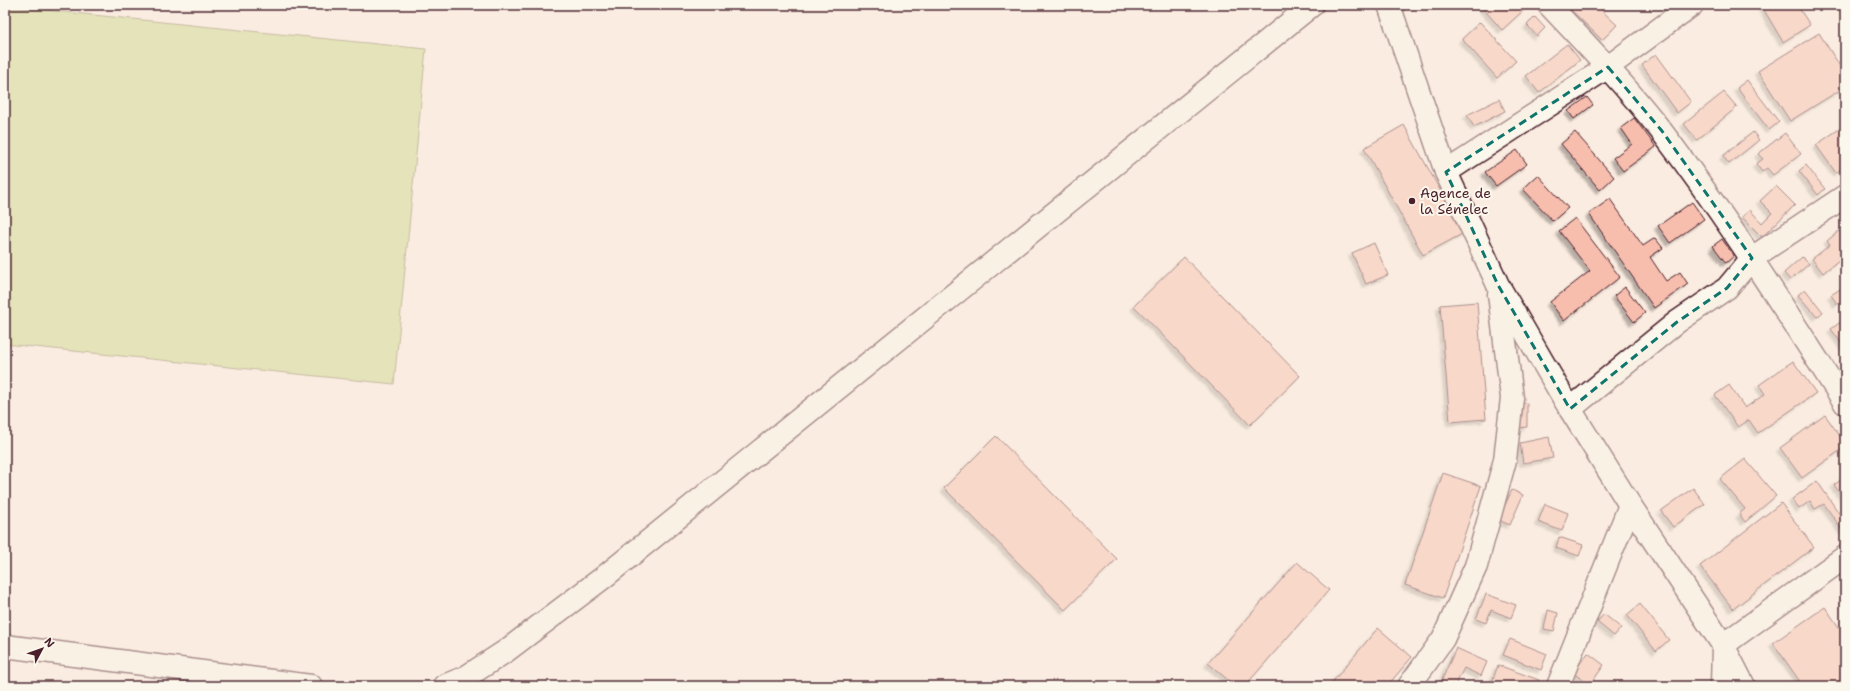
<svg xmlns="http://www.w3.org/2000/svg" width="1850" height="691" viewBox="0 0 1850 691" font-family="'Shantell Sans',sans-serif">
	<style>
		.green { fill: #cad88b; stroke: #8a7c5b }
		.building { fill: #f7beae; stroke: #4a1f2b; filter: url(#shadow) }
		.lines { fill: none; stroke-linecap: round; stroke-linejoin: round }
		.minor-casing { stroke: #4a1f2b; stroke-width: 25 }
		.minor { stroke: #fbf7ec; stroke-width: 22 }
		.marked { fill: none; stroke: #0f766e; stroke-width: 3; stroke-dasharray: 8 5; stroke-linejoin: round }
		.poi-dot { fill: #4a1f2b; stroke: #fbf7ec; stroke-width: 1.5 }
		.labels { text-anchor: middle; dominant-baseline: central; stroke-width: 4; stroke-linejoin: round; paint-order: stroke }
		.poi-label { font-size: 14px; fill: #4a1f2b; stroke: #fbf7ec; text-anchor: start }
	</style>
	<defs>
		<filter id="shadow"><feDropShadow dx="-3.5" dy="3.5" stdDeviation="1" flood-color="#0004"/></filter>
	</defs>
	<rect width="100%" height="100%" fill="#faece0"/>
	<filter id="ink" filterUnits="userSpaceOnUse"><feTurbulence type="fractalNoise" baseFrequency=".025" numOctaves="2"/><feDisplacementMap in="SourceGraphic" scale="8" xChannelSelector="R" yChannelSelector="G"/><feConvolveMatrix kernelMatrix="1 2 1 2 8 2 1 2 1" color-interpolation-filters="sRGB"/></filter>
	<g filter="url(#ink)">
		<polygon class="green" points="5,6 426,49 394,384 5,344"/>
		<g class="building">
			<polygon points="1480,5 1522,5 1525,9 1502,30"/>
			<polygon points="1566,5 1575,5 1581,10 1586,5 1596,5 1617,25 1602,40"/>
			<polygon points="1761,5 1797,5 1810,25 1783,42"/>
			<polygon points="1535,17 1545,28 1537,36 1527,25"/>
			<polygon points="1480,22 1516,61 1497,78 1462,39"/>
			<polygon points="1819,33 1845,74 1845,87 1790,121 1758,71"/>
			<polygon points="1567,44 1580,60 1539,93 1526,76"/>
			<polygon points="1656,54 1691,102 1677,113 1642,65"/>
			<polygon points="1747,80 1779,122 1769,130 1737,88"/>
			<polygon points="1724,92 1737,107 1697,140 1684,124"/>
			<polygon points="1587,97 1593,105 1574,119 1568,111"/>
			<polygon points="1499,99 1505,111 1474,127 1467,115"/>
			<polygon points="1634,118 1656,147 1623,171 1613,158 1632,144 1621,128"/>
			<polygon points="1404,125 1464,233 1423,255 1364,148"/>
			<polygon points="1845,125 1845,166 1836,173 1816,145"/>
			<polygon points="1575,132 1614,177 1600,190 1561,144"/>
			<polygon points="1753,132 1759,140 1729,164 1723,156"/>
			<polygon points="1785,133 1801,154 1773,175 1767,168 1762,172 1756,164 1763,159 1758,154"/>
			<polygon points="1517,150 1527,164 1496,186 1485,172"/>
			<polygon points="1806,165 1825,189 1818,195 1799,171"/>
			<polygon points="1538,175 1568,208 1553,221 1523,189"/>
			<polygon points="1776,186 1795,205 1762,237 1742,217 1750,210 1762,223 1772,213 1760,201"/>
			<polygon points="1610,199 1643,246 1655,238 1663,248 1650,257 1666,281 1680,272 1688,284 1654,308 1589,214"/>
			<polygon points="1692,202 1704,219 1670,243 1658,226"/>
			<polygon points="1575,218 1620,277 1564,321 1550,302 1590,271 1559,231"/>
			<polygon points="1839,231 1845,238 1845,255 1823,273 1812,259 1830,245 1827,241"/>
			<polygon points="1722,239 1734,256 1726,263 1713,246"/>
			<polygon points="1374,243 1388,275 1366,284 1352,253"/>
			<polygon points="1184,257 1300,376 1250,425 1134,306"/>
			<polygon points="1802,257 1809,264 1790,280 1784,273"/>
			<polygon points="1845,286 1845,299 1837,304 1831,295"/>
			<polygon points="1625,287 1645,313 1634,322 1614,296"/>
			<polygon points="1805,289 1823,312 1817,317 1798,295"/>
			<polygon points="1477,302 1486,419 1450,422 1440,305"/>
			<polygon points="1845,319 1845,348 1831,329"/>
			<polygon points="1793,361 1816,393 1758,433 1749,420 1738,427 1715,395 1729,385 1745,408 1765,394 1759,385"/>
			<polygon points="1527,403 1527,427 1518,428 1517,404"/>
			<polygon points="1825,415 1845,443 1845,447 1802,478 1780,448"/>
			<polygon points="996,436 1117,559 1065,610 944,488"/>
			<polygon points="1549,437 1553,458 1523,463 1520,443"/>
			<polygon points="1745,459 1776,496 1745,522 1739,514 1745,509 1720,479"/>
			<polygon points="1443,473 1481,486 1443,598 1405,585"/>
			<polygon points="1845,477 1845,499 1834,485"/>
			<polygon points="1817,481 1845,522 1845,529 1843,531 1824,504 1815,509 1810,501 1799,509 1792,499"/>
			<polygon points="1693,488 1705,504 1673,527 1661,511"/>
			<polygon points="1512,490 1523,495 1510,525 1498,520"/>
			<polygon points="1781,503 1814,547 1733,609 1700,566"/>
			<polygon points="1545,504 1568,513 1562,531 1538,522"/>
			<polygon points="1559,537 1583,545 1579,556 1556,548"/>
			<polygon points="1297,562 1329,590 1245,686 1235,686 1208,663"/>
			<polygon points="1486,594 1516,605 1511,618 1491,610 1486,623 1476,619"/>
			<polygon points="1640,604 1669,640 1656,651 1627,615"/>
			<polygon points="1825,607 1845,636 1845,686 1803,686 1773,643"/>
			<polygon points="1548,610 1558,613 1554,631 1544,629"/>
			<polygon points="1604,614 1621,628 1614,636 1597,622"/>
			<polygon points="1378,628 1412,657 1387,686 1329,686"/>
			<polygon points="1510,639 1547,654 1541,670 1503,655"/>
			<polygon points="1456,648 1487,662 1481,676 1464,668 1455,686 1445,686 1440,684"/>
			<polygon points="1588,653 1604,665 1590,685 1573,673"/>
			<polygon points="1498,665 1539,680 1537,686 1502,686 1492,682"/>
		</g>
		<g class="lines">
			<defs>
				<g id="minor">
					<polyline points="1389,5 1446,172 1498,285 1570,409 1630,505 1723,645 1744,686"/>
					<path d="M1549 5C1588 46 1627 87 1662 132 1728 219 1786 311 1845 403"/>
					<polyline points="1446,172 1608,67 1692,5"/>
					<polyline points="1570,409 1677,322 1727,288 1752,258 1845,196"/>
					<polyline points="5,646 311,686"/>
					<polyline points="444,686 466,677 506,651 604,577 1312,5"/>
					<polyline points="1409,686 1443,639 1476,566 1505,460 1512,398 1499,294"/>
					<polyline points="1558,686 1630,505"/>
					<polyline points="1722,686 1723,645 1845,557"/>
				</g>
			</defs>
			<use href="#minor" class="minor-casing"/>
			<use href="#minor" class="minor"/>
		</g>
	</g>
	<path d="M0 0H1850V691H0ZM1608 67 1662 131 1752 258 1727 288 1677 322 1570 409 1498 285 1446 172Z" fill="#faece0" fill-opacity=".55" fill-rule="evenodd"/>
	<path class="marked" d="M1608 67 1662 131 1752 258 1727 288 1677 322 1570 409 1498 285 1446 172Z"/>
	<circle class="poi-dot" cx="1412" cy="201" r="4"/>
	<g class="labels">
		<g class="poi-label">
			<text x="1420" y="193">Agence de<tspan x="1420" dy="16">la Sénelec</tspan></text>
		</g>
	</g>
	<rect width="1850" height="691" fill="none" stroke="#fbf7ec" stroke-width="20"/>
	<rect x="10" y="10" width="1830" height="671" fill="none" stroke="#4a1f2b" stroke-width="1.5" filter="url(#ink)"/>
	<g transform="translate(42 649) rotate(49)" stroke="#fbf7ec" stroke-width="3" paint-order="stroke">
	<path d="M0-3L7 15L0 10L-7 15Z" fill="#4a1f2b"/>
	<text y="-6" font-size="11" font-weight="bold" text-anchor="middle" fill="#4a1f2b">N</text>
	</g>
</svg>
